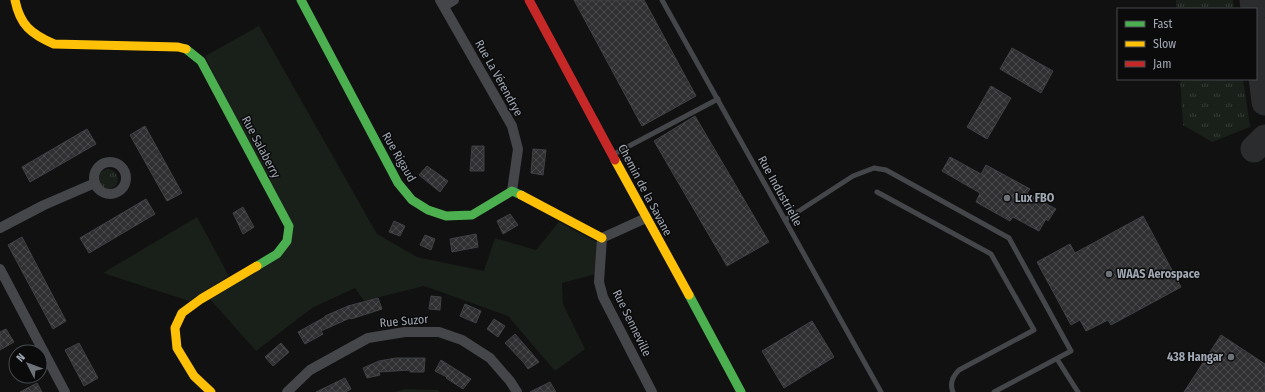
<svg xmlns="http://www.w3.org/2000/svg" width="1265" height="392" viewBox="0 0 1265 392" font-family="'Fira Sans Condensed',sans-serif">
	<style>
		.grass { fill: url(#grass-tufts) }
		.green { fill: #191f19 }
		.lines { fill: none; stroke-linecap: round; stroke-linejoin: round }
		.taxiway { stroke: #2b2c2d; stroke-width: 27 }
		.building { fill: url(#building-cross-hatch); stroke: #3f4145 }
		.lane { stroke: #45464a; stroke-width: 5 }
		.street { stroke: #45464a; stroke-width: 10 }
		.fast { stroke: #4caf50; stroke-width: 9 }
		.slow { stroke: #ffc107; stroke-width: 9 }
		.jam { stroke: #c62828; stroke-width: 9 }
		.poi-dot { fill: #6e737a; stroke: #0b0b0c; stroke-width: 1.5 }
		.labels { text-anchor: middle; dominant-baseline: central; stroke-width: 3; stroke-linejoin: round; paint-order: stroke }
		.street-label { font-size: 12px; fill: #a0a8b3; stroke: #0b0b0c }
		.poi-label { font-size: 12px; font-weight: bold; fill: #a0a8b3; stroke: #0b0b0c; text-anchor: start }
	</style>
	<defs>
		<pattern id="grass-tufts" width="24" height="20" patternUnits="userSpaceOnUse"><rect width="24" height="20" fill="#191f19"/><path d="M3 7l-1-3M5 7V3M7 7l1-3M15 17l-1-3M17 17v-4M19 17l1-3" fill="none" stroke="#373d38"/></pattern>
		<pattern id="building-cross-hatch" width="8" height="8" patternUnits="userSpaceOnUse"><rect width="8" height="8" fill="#303032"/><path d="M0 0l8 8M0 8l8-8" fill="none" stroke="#4b4b4d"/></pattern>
	</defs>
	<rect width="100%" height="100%" fill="#111"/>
	<g class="grass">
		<polygon points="1176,0 1233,0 1234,9 1176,9"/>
		<polygon points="1180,79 1243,79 1250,127 1212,142 1183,125"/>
		<circle cx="108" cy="179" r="10"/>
	</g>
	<g class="green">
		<polygon points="259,26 377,234 417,257 484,271 495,238 536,250 559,222 602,245 596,274 562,283 563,304 585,349 555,371 508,316 424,286 364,301 355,288 312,308 256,351 209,298 292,239 205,56"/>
		<polygon points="197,217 229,276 189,301 103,273"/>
		<polygon points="405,389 438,390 440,392 394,392"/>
	</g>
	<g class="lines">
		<g class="taxiway">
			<polyline points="1253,0 1254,9"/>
			<polyline points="1256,28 1265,102"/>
			<polyline points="1254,149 1265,138"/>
		</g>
	</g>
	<g class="building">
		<polygon points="574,0 644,0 696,96 642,126"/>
		<polygon points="1012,48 1053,71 1041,93 1000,69"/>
		<polygon points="991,86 1011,98 987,139 967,127"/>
		<polygon points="695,116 769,242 727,266 654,141"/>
		<polygon points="145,126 182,193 167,201 130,135"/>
		<polygon points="87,129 96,144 30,182 22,167"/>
		<polygon points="472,146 484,146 484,171 470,171"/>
		<polygon points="533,149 546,150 543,175 531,173"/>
		<polygon points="950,157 981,174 986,165 1030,189 1027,193 1056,209 1048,221 1046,219 1039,231 1013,217 1010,221 976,202 980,193 942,171"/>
		<polygon points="427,166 448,181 440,192 419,175"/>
		<polygon points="146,199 155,214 89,253 80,238"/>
		<polygon points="243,207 254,227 243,234 233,213"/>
		<polygon points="510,214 518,225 503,234 497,221"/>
		<polygon points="1143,216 1181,287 1111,325 1108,320 1086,331 1080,320 1071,325 1037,262 1070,244 1075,253"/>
		<polygon points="394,221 405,226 400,236 389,232"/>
		<polygon points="476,234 478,247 452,252 450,239"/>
		<polygon points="425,235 435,239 431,250 420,245"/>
		<polygon points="22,237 66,321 53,329 8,245"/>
		<polygon points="431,296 441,297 440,310 429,309"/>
		<polygon points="378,298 382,309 351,319 350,318 321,331 323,334 305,344 298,332 325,317 325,316 348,306"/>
		<polygon points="465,304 481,311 476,323 460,316"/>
		<polygon points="494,319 505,326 498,337 487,329"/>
		<polygon points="812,321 834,357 784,388 762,351"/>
		<polygon points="6,329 14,342 0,350 0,332"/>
		<polygon points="515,334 529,350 539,362 528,369 524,363 505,343"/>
		<polygon points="1221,335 1265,364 1265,392 1184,392"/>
		<polygon points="79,343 98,378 84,386 65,350"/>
		<polygon points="281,343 289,352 273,366 265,357"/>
		<polygon points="396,358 425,358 424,372 410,372 410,370 379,372 380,375 367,378 363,368 379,361"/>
		<polygon points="441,360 471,379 463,389 446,378 447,377 435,371"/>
		<polygon points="345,378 351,389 346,392 316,392"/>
		<polygon points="550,382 556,392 530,392"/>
		<polygon points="37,383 42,392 20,392"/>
	</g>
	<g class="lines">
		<g class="lane">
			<polyline points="662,0 881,392"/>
			<polyline points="614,154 718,99"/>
			<path d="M877 192 991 254 1034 330 959 370C953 376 949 383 953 392"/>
			<polyline points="785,220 853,176 874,168 886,170 1009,238 1071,351 994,392"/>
			<polyline points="1057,359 1078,392"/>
		</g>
		<g class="street">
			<polyline points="440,0 512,126 518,149 512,191"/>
			<polyline points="444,6 454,0"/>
			<circle cx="110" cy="178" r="16"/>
			<polyline points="646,218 602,238 599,282 603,297 652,392"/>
			<polyline points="0,228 44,205 95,183"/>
			<polyline points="0,269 65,392"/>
			<polyline points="287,392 310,370 368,338 405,332 439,332 462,340 490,358 510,381 517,392"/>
		</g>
		<g class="fast">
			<polyline points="301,0 398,183 412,200 428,210 446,216 472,215 512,191 521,195"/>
			<polyline points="186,49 201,61 289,226 287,241 277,254 257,266"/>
			<polyline points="689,295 741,392"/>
		</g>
		<g class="slow">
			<path d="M15 0C20 25 31 34 54 44L178 47 186 49"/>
			<polyline points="615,160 689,295"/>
			<polyline points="521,195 602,238"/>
			<polyline points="211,392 194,376 177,348 175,328 182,313 201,299 257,266"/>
		</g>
		<polyline class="jam" points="529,0 615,160"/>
	</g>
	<g class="poi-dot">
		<circle cx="1007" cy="198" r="4"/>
		<circle cx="1109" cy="274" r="4"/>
		<circle cx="1231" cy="357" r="4"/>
	</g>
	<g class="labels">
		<g class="street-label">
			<text transform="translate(499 78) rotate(61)">Rue La Vérendrye</text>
			<text transform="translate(261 147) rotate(62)">Rue Salaberry</text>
			<text transform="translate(399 157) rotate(60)">Rue Rigaud</text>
			<text transform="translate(645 190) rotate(62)">Chemin de la Savane</text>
			<text transform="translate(780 191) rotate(61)">Rue Industrielle</text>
			<text transform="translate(404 321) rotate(-5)">Rue Suzor</text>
			<text transform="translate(632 323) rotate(64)">Rue Senneville</text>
		</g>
		<g class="poi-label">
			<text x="1015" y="198">Lux FBO</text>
			<text x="1117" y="274">WAAS Aerospace</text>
			<text x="1223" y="357" text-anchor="end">438 Hangar</text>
		</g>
	</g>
	<rect x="1117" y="8" width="140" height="72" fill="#0b0b0c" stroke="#474a4f"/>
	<rect x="1125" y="21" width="20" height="6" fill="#4caf50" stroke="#474a4f"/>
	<text x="1153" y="28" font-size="12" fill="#a0a8b3">Fast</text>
	<rect x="1125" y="41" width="20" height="6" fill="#ffc107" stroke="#474a4f"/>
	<text x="1153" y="48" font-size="12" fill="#a0a8b3">Slow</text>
	<rect x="1125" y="61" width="20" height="6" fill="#c62828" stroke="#474a4f"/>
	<text x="1153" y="68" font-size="12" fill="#a0a8b3">Jam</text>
	<g transform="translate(28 364) rotate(312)"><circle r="19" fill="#0b0b0c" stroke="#474a4f"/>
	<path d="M0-3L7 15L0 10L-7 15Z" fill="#6e737a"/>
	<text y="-6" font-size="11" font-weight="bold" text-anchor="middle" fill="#a0a8b3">N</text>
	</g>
</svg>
